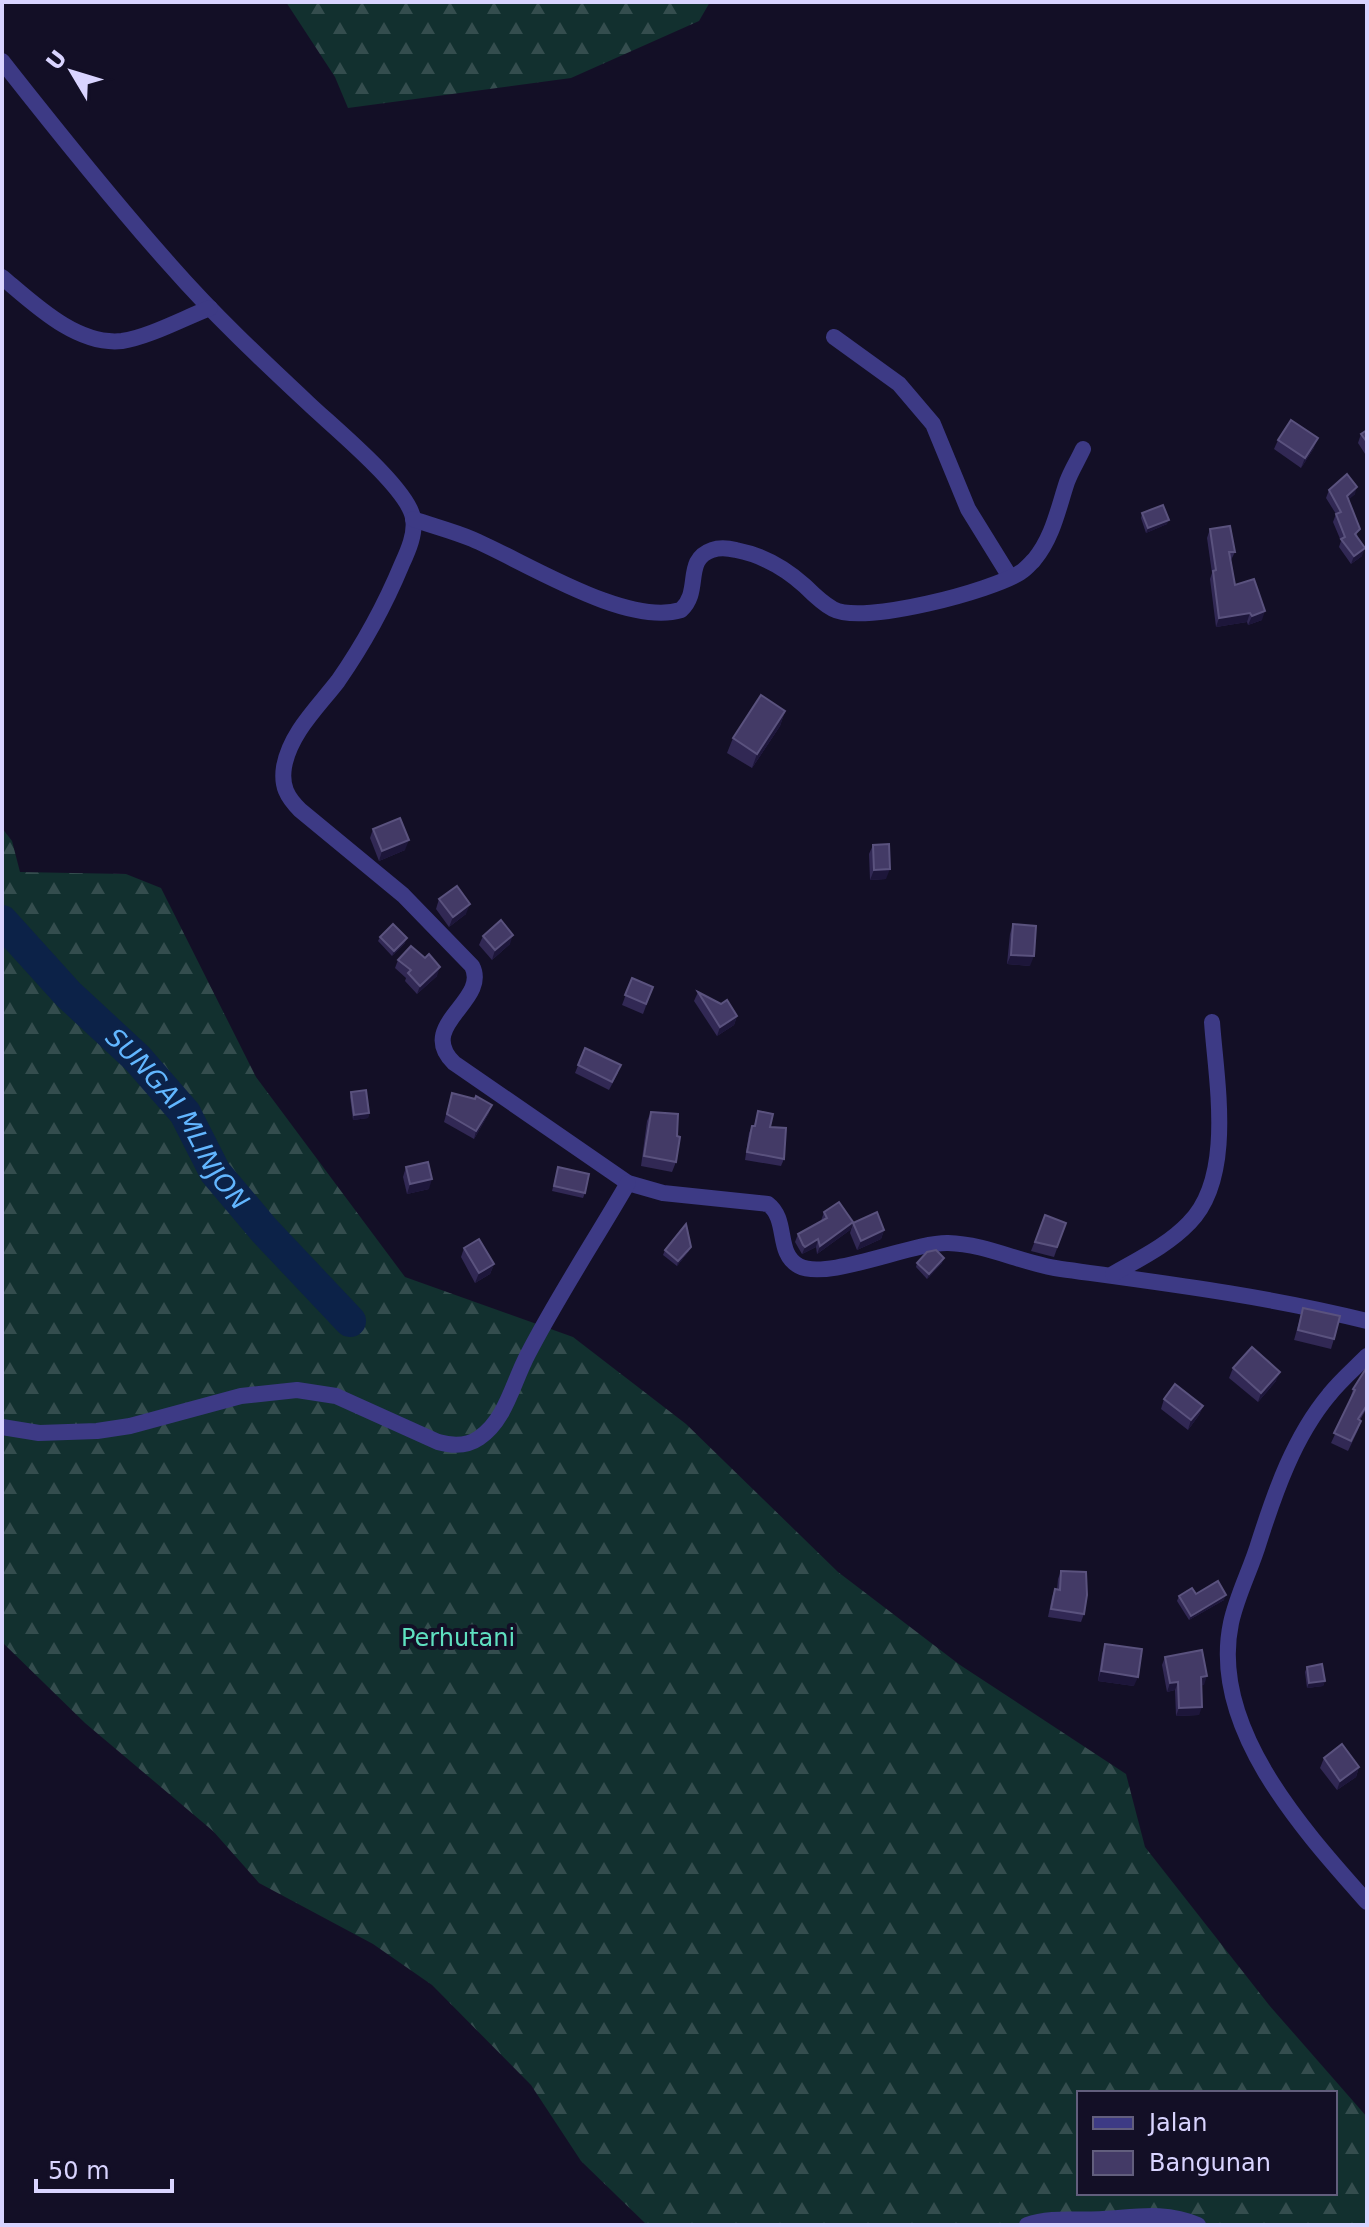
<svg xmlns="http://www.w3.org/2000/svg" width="1369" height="2227" viewBox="0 0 1369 2227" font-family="'DejaVu Sans',sans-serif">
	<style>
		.forest { fill: url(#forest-firs); fill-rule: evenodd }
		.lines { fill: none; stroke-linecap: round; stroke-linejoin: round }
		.river { stroke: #0c2248; stroke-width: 32 }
		.minor { stroke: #3d3a85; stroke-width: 16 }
		.wall { fill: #312854 }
		.shaded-wall { fill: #1d163a }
		.building { fill: #433a66; stroke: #5a527e; stroke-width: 2 }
		.labels { text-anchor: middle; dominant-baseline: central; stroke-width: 8; stroke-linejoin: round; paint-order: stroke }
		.park-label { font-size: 24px; fill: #5fe0c0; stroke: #130f26 }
		.water-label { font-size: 26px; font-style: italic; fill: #62b6ff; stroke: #130f26 }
	</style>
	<defs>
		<pattern id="forest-firs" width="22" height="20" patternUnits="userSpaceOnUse" patternTransform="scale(2)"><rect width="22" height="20" fill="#12302f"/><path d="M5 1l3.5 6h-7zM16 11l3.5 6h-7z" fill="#344d4e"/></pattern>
	</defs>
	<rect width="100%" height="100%" fill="#130f26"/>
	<g class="forest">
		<polygon points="286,2 710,2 699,21 571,78 348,108 335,77"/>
		<path d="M2 828 12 841 20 872 126 874 161 888 256 1077 405 1277 573 1337 686 1424 838 1572 960 1665 1126 1774 1145 1847 1269 2005 1367 2117V2225H647L581 2161 531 2085 432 1985 373 1944 259 1883 213 1831 85 1723 2 1642ZM1079 2093H1335V2193H1079Z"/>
	</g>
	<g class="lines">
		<path class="river" id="s1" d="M2 921 68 994 137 1058 185 1113 215 1172 264 1230 350 1321"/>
		<g class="minor">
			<path d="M2 61C57 131 112 200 171 266 214 315 261 359 308 403 332 426 408 488 413 518 416 533 408 551 402 564 385 605 363 645 338 681 318 707 290 733 284 767 281 786 287 797 300 810L403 895 472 966C490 1001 415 1025 454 1063L628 1183 663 1193 768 1204C789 1220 775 1253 799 1266 827 1281 913 1242 948 1243 987 1244 1023 1264 1061 1269 1163 1283 1267 1296 1367 1321"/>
			<path d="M2 277C34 304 77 346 122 341 149 337 184 318 210 308"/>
			<polyline points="834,337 899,384 933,424 968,509 1010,577"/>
			<path d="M413 519C433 526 453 531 472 539 524 561 626 627 681 610 702 591 683 560 712 550 720 547 728 548 736 550 762 555 785 568 805 586 814 595 822 603 833 609 863 625 992 591 1021 572 1026 569 1030 564 1034 560 1053 537 1058 509 1067 482 1071 471 1078 460 1083 449"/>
			<path d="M1113 1274C1139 1259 1168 1245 1189 1223 1235 1177 1216 1080 1212 1022"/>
			<path d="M1367 1356C1354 1369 1340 1381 1329 1395 1294 1437 1275 1492 1259 1542 1251 1569 1237 1595 1231 1623 1209 1727 1303 1830 1367 1902"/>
			<path d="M2 1427 39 1433 97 1431 130 1426 241 1396 297 1390 336 1396 438 1442C452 1446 466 1447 479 1438 506 1420 513 1382 528 1354 558 1296 595 1240 628 1183"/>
			<path d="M1027 2225C1052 2216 1078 2221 1103 2219 1137 2217 1165 2211 1198 2225"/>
		</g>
	</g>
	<g class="wall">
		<polygon points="1367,430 1367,457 1358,443 1361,434"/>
		<polygon points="1278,440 1314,448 1301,468 1274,449"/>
		<polygon points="1329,490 1355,494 1349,499 1362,556 1351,564 1339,547 1341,541 1333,522 1336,514 1326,498"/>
		<polygon points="1142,513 1167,524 1146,533 1141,518"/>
		<polygon points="1210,529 1235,552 1231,560 1235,585 1262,620 1248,625 1247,622 1216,627 1210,579 1212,573 1207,538"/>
		<polygon points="785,711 780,726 752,768 727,753 733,738"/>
		<polygon points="373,829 405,850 379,861 370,838"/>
		<polygon points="873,845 886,879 870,880 869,854"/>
		<polygon points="439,899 466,914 449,927 436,909"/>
		<polygon points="1013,924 1030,966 1007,964 1010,934"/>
		<polygon points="483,936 510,944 492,960 479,945"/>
		<polygon points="380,937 405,943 392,956 378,941"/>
		<polygon points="398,960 437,976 417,994 405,981 406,978 395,968"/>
		<polygon points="632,978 653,987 643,1014 622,1005"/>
		<polygon points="698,992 721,1004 737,1016 734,1025 717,1036 694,1001"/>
		<polygon points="585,1048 618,1073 609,1090 575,1073"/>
		<polygon points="351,1092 369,1113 368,1118 353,1120 350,1097"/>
		<polygon points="452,1093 489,1113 474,1139 444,1122"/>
		<polygon points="758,1111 770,1127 784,1159 781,1166 745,1160 749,1133 752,1126 754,1126"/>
		<polygon points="651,1112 676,1162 672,1172 641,1166 647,1121"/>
		<polygon points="406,1167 429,1189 407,1194 403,1177"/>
		<polygon points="558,1167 585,1193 583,1198 552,1191"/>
		<polygon points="824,1212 853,1222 850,1230 817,1254 816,1247 802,1254 795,1242 798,1234 821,1221"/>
		<polygon points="1045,1215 1066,1223 1054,1257 1031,1251"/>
		<polygon points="853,1223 884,1230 881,1239 857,1250 850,1233"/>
		<polygon points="464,1248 494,1264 490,1274 475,1283 461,1257"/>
		<polygon points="665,1250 689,1251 677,1266 663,1255"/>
		<polygon points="917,1263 942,1263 927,1279 916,1267"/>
		<polygon points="1303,1308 1334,1339 1331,1349 1294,1340"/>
		<polygon points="1367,1367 1367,1408 1360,1420 1361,1421 1358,1430 1348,1451 1331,1443 1351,1400 1350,1399 1353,1389"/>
		<polygon points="1233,1368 1276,1381 1258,1402 1229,1378"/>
		<polygon points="1164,1399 1203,1406 1199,1415 1188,1430 1161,1409"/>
		<polygon points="1061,1571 1084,1614 1081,1622 1048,1617 1052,1597 1055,1589 1057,1590 1058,1579"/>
		<polygon points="1196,1594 1224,1600 1189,1620 1177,1601 1179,1596"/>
		<polygon points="1105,1644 1134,1686 1098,1681 1102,1654"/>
		<polygon points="1165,1657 1204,1685 1202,1685 1199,1715 1176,1716 1175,1690 1167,1692 1162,1665"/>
		<polygon points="1307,1667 1325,1681 1323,1686 1307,1688 1305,1672"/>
		<polygon points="1324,1758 1359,1767 1356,1777 1337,1790 1320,1768"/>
	</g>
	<g class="shaded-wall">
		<polygon points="1318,438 1314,448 1301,468 1305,458"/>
		<polygon points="1357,487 1355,494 1345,503 1347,496"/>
		<polygon points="1169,520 1167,524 1146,533 1148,528"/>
		<polygon points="1365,548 1362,556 1351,564 1354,556"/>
		<polygon points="1265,611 1262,620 1248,625 1252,616"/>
		<polygon points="1250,613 1247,622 1216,627 1219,618"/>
		<polygon points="785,711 780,726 752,768 757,754"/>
		<polygon points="409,840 405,850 379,861 382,851"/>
		<polygon points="890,869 886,879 870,880 874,870"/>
		<polygon points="470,904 466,914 449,927 453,917"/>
		<polygon points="513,935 510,944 492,960 495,950"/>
		<polygon points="407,938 405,943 392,956 394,951"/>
		<polygon points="1011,955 1034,956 1030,966 1007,964"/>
		<polygon points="440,967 437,976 417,994 420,986"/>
		<polygon points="737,1016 734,1025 717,1036 720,1027"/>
		<polygon points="492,1105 489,1113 474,1139 476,1131"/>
		<polygon points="369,1113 368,1118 353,1120 354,1115"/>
		<polygon points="432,1179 429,1189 407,1194 410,1184"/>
		<polygon points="853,1222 850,1230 817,1254 820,1246"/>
		<polygon points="884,1230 881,1239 857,1250 861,1241"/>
		<polygon points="818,1239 816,1247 802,1254 805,1247"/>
		<polygon points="691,1247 689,1251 677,1266 678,1261"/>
		<polygon points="944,1258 942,1263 927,1279 929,1274"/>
		<polygon points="494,1264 490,1274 475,1283 479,1273"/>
		<polygon points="1280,1372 1276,1381 1258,1402 1261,1393"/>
		<polygon points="1203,1406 1199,1415 1188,1430 1191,1420"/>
		<polygon points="1226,1595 1224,1600 1189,1620 1191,1616"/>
		<polygon points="1101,1671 1138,1677 1134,1686 1098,1681"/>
		<polygon points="1207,1676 1204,1685 1198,1686 1201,1677"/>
		<polygon points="1325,1681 1323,1686 1307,1688 1309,1683"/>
		<polygon points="1178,1682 1175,1690 1167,1692 1170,1683"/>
		<polygon points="1202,1707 1199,1715 1176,1716 1179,1708"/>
		<polygon points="1359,1767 1356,1777 1337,1790 1340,1781"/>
	</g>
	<g class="building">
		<polygon points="1291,420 1318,438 1305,458 1278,440"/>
		<polygon points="1367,430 1367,442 1361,434"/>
		<polygon points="1347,474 1357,487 1347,496 1360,529 1355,534 1365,548 1354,556 1341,539 1345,537 1336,514 1341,512 1329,490"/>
		<polygon points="1163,505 1169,520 1148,528 1142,513"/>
		<polygon points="1230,526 1235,552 1229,552 1235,585 1254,579 1265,611 1252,616 1250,613 1219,618 1213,571 1216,570 1210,529"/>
		<polygon points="761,695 785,711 757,754 733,738"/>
		<polygon points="400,818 409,840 382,851 373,829"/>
		<polygon points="889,844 890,869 874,870 873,845"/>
		<polygon points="457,886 470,904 453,917 439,899"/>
		<polygon points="501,920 513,935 495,950 483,936"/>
		<polygon points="393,924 407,938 394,951 380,937"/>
		<polygon points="1013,924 1036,926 1034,956 1011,955"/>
		<polygon points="411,946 425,958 429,954 440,967 420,986 408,973 411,970 398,960"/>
		<polygon points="632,978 653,987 646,1004 625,995"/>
		<polygon points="698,992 721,1004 727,1000 737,1016 720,1027"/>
		<polygon points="585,1048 621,1065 612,1082 578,1065"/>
		<polygon points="366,1090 369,1113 354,1115 351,1092"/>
		<polygon points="452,1093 475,1099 476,1096 492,1105 476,1131 447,1114"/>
		<polygon points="758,1111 773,1114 770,1127 786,1128 784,1159 747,1152 752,1126 755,1126"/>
		<polygon points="651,1112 678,1114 677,1136 680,1137 676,1162 644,1156"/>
		<polygon points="428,1162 432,1179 410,1184 406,1167"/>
		<polygon points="558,1167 589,1174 585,1193 554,1186"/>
		<polygon points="839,1202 853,1222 820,1246 818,1239 805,1247 803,1245 798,1234 827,1218 824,1212"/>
		<polygon points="877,1212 884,1230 861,1241 853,1223"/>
		<polygon points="1045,1215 1066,1223 1057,1247 1035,1242"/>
		<polygon points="686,1224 691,1247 678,1261 665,1250"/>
		<polygon points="479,1239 494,1264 479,1273 464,1248"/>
		<polygon points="936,1250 944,1258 929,1274 917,1263 927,1252"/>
		<polygon points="1303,1308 1340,1316 1334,1339 1298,1330"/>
		<polygon points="1252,1347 1280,1372 1261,1393 1233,1368"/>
		<polygon points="1367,1367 1367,1405 1358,1419 1361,1421 1351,1441 1334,1433 1355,1390 1353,1389"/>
		<polygon points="1175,1384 1203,1406 1191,1420 1164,1399"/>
		<polygon points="1061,1571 1086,1572 1087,1595 1084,1614 1051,1609 1055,1589 1060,1590"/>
		<polygon points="1218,1581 1226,1595 1191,1616 1179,1596 1192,1588 1196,1594"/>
		<polygon points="1105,1644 1142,1649 1138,1677 1101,1671"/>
		<polygon points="1202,1650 1207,1676 1201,1677 1202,1707 1179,1708 1178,1682 1170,1683 1165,1657"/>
		<polygon points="1322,1664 1325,1681 1309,1683 1307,1667"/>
		<polygon points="1342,1744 1359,1767 1340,1781 1324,1758"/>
	</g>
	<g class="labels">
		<g class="park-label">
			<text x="458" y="1638">Perhutani</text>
		</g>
		<g class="water-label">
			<text stroke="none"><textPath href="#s1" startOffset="266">SUNGAI MLINJON</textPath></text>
		</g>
	</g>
	<rect width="1369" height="2227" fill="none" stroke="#d9d4ff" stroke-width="8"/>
	<rect x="1077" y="2091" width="260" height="104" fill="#130f26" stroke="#625e7d" stroke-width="2"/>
	<rect x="1093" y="2117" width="40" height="12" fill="#3d3a85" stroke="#625e7d" stroke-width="2"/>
	<text x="1149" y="2131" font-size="24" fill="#d9d4ff">Jalan</text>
	<rect x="1093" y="2151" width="40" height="24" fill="#433a66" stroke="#625e7d" stroke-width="2"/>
	<text x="1149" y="2171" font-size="24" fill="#d9d4ff">Bangunan</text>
	<g transform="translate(72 72) rotate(308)" stroke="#130f26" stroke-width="6" paint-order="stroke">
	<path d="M0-6L14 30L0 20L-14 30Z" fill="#d9d4ff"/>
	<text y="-12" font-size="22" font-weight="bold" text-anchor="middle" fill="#d9d4ff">U</text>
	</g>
	<path d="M36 2179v12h136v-12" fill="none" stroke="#d9d4ff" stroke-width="4"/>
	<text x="48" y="2179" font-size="24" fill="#d9d4ff" stroke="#130f26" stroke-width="6" paint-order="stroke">50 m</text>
</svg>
